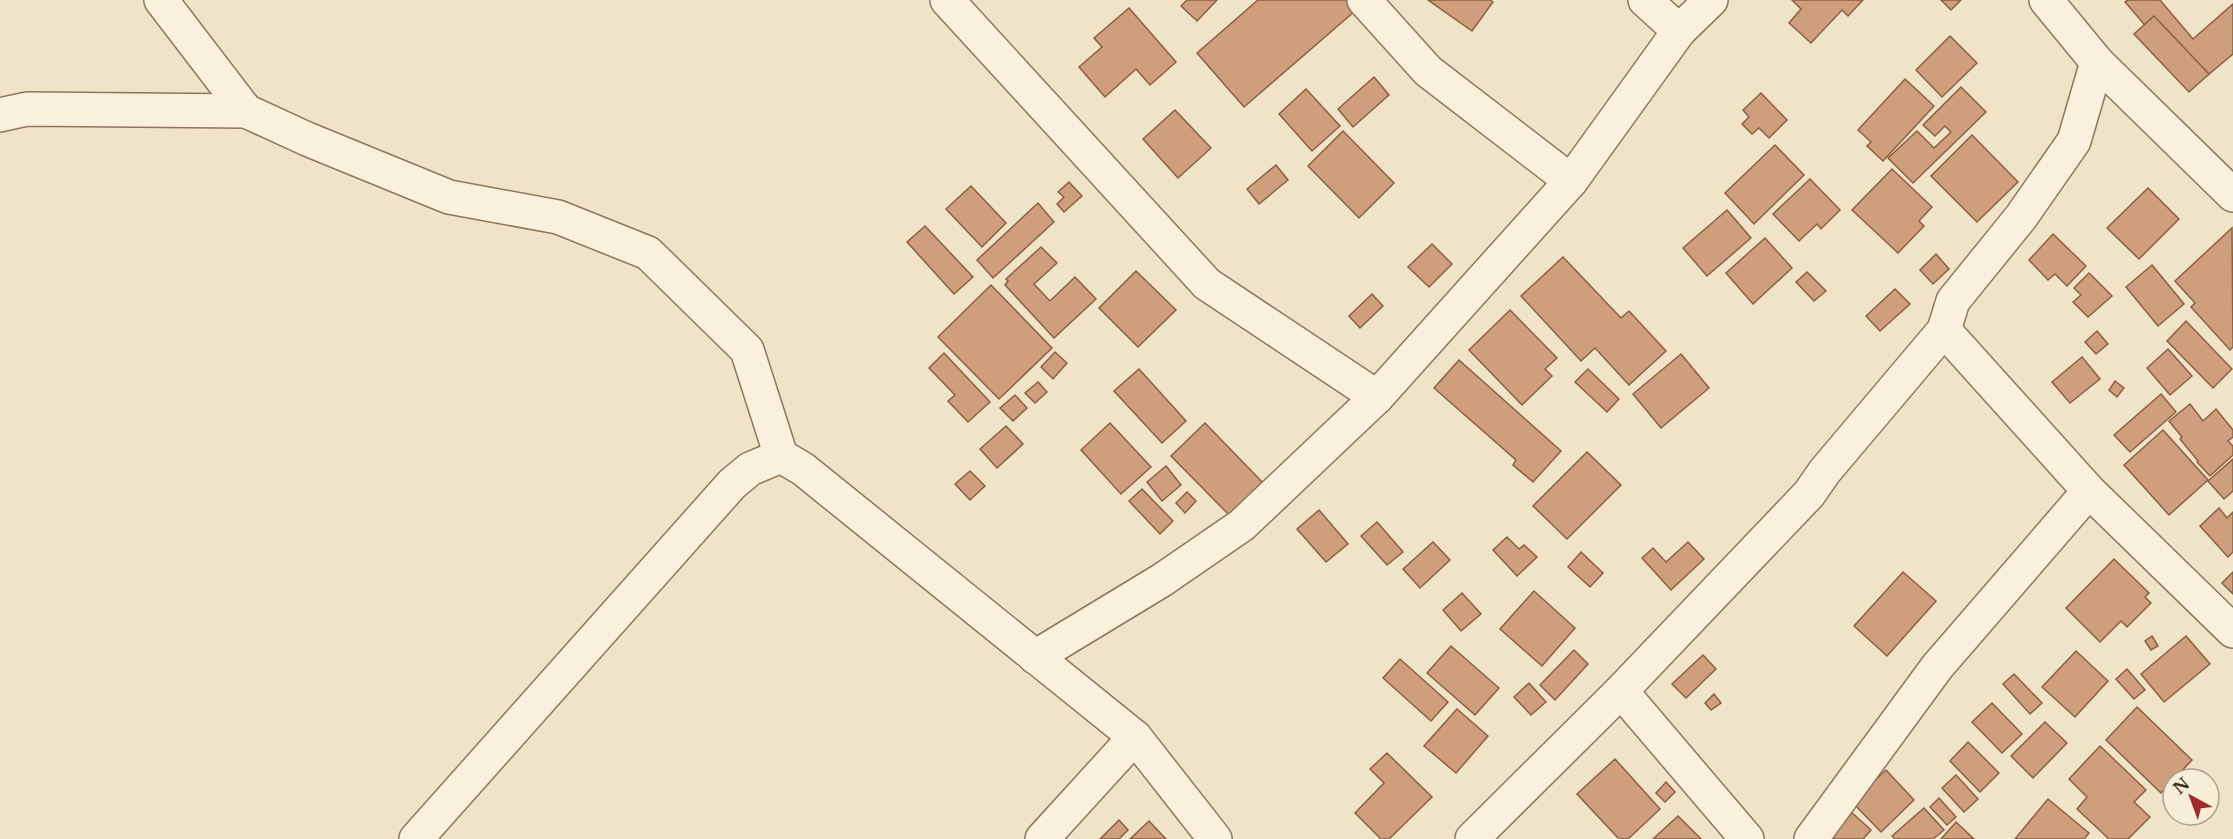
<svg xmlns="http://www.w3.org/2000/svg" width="2233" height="839" viewBox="0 0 2233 839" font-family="'Libre Baskerville',serif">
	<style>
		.building { fill: #cf9f7d; stroke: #8d5f41; stroke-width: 1.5 }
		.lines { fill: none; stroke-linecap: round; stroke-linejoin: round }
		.minor-casing { stroke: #8d765c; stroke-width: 36 }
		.minor { stroke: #faf1dc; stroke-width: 33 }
	</style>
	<rect width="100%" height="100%" fill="#f0e4c8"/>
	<g class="building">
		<polygon points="1187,0 1217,0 1197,21 1181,6"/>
		<polygon points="1258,0 1358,0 1362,5 1244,107 1197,53"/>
		<polygon points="1428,0 1490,0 1493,2 1472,31"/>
		<polygon points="1792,0 1863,0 1848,16 1842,10 1811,43 1789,23 1801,9"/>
		<polygon points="1941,0 1961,0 1951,10"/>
		<polygon points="2128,0 2160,0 2193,39 2233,4 2233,54 2196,85 2125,2"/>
		<polygon points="1129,8 1176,62 1150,85 1136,69 1105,97 1079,67 1102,47 1094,38"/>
		<polygon points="2154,16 2209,74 2189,92 2134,34"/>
		<polygon points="1950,36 1977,63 1942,97 1916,70"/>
		<polygon points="1374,77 1389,95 1353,127 1338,109"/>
		<polygon points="1905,79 1934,106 1883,161 1867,146 1871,142 1858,130"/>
		<polygon points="1961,87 1986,112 1913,183 1888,158 1917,131 1934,148 1951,132 1945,126 1935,136 1923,125"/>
		<polygon points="1306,89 1340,126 1312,151 1279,114"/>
		<polygon points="1761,93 1787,120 1769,138 1759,128 1752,134 1742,124 1749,117 1743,110"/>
		<polygon points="1175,110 1211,148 1178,178 1143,139"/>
		<polygon points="1343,131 1394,183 1359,218 1308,166"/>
		<polygon points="1972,135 2018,182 1977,222 1931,176"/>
		<polygon points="1775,145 1804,175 1754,224 1725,193"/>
		<polygon points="1276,165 1288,180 1259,204 1247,189"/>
		<polygon points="1892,169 1932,207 1919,221 1924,226 1898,253 1852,210"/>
		<polygon points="1810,179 1840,210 1821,229 1817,224 1799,241 1773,214"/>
		<polygon points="1069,182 1082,196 1064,212 1057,204 1064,197 1058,192"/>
		<polygon points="971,186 1006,223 982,247 946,209"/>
		<polygon points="2148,188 2179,219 2139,259 2107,228"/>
		<polygon points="1038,203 1054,222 993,278 977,260"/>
		<polygon points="1727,210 1751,238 1707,276 1683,248"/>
		<polygon points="925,226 973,277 954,294 907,242"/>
		<polygon points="2232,228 2233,347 2230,350 2191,307 2195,303 2175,281"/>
		<polygon points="2053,234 2086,266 2067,286 2055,274 2048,280 2029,260"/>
		<polygon points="1765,238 1792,268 1753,304 1726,273"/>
		<polygon points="1432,244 1452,264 1429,287 1408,267"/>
		<polygon points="1041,247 1057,263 1034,284 1050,301 1075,277 1096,299 1054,338 1005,285 1008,281 1006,279"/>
		<polygon points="1936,254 1949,269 1933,284 1920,270"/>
		<polygon points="1563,257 1621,318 1629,311 1666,351 1629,385 1595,348 1581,361 1521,296"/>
		<polygon points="2152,265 2184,304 2158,326 2126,287"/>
		<polygon points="1136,271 1176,310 1138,347 1099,308"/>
		<polygon points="1807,272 1826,291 1814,301 1796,282"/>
		<polygon points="2089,273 2112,296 2088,317 2073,302 2081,295 2074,288"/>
		<polygon points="991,285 1052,348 999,399 938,337"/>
		<polygon points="1895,289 1910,304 1880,331 1866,316"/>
		<polygon points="1372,294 1383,306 1360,328 1349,316"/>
		<polygon points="1510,310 1557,358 1545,369 1552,376 1522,405 1469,350"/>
		<polygon points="2186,321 2232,369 2213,388 2167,341"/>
		<polygon points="2097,331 2108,344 2096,354 2085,342"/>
		<polygon points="2168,349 2192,376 2170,395 2147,368"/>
		<polygon points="1055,352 1067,363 1053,379 1041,367"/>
		<polygon points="944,353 990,402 968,422 948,401 955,395 929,368"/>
		<polygon points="1681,354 1709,388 1661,428 1633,394"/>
		<polygon points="2082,357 2100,379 2070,403 2052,382"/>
		<polygon points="1459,360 1561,451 1533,482 1513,465 1516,460 1434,388"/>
		<polygon points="1139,369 1186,421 1162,443 1114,391"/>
		<polygon points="1588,369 1619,399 1607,412 1575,382"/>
		<polygon points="2115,381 2124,388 2117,397 2109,390"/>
		<polygon points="1038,382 1047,392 1035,403 1025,393"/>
		<polygon points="2161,394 2176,412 2130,452 2114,435"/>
		<polygon points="1015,395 1027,408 1013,421 1000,408"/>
		<polygon points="2190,404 2203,421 2216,409 2233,430 2233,437 2228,441 2233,446 2233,455 2210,476 2197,462 2198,461 2180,439 2182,437 2169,421"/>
		<polygon points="1110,423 1151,467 1121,494 1081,450"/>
		<polygon points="1205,423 1266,486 1233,519 1171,456"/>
		<polygon points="1006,426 1023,444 997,468 980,449"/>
		<polygon points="2163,430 2208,480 2169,515 2124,465"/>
		<polygon points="1587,452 1621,485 1567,539 1533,506"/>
		<polygon points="2233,459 2233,491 2224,499 2208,481"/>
		<polygon points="1166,466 1181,485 1162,501 1147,482"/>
		<polygon points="970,471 985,486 970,500 955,484"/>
		<polygon points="1142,489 1173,521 1160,534 1129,501"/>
		<polygon points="1187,492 1196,501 1185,513 1176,503"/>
		<polygon points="2219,508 2227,518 2233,512 2233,552 2228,557 2200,526"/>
		<polygon points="1319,510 1348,544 1326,562 1297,529"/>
		<polygon points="1377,522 1403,552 1387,565 1361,536"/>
		<polygon points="1507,537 1519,549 1524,545 1537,557 1517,576 1493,550"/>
		<polygon points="1433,542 1450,560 1420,588 1403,569"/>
		<polygon points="1688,542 1704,559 1671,590 1642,558 1653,548 1666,562"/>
		<polygon points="1581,552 1603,573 1590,587 1568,567"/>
		<polygon points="2114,559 2149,593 2145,597 2151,603 2127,627 2121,621 2100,642 2066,608"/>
		<polygon points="1903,572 1936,601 1887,656 1854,626"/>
		<polygon points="2233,572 2233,594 2222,583"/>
		<polygon points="1534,591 1575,628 1542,666 1500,629"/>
		<polygon points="1462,593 1481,614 1461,631 1443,610"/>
		<polygon points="2152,636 2158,646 2151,650 2145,641"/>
		<polygon points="2186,636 2210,664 2164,702 2141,674"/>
		<polygon points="1451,646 1499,688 1475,715 1427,673"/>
		<polygon points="1574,650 1588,664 1555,700 1540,685"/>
		<polygon points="2076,651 2108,681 2075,717 2042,687"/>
		<polygon points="1703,655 1716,669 1686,698 1672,684"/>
		<polygon points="1400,659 1448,702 1431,721 1383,678"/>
		<polygon points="2127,669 2145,690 2134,699 2116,679"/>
		<polygon points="2014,674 2042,703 2030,714 2003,684"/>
		<polygon points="1529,683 1546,702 1531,715 1514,697"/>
		<polygon points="1714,694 1721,703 1711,710 1705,703"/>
		<polygon points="1992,703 2022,734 2002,753 1972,722"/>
		<polygon points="2137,707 2192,760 2161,793 2106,740"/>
		<polygon points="1457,709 1488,736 1456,773 1424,746"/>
		<polygon points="2045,722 2067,743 2033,778 2011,756"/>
		<polygon points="1968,742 1999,773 1980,792 1950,761"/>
		<polygon points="2100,746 2146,790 2134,802 2150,817 2128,839 2109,839 2077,809 2087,797 2069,779"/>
		<polygon points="1387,753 1432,797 1389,839 1381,839 1355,813 1384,783 1370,769"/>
		<polygon points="1615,759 1660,809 1628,839 1619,839 1577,794"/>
		<polygon points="1886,770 1914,800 1881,832 1852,802"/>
		<polygon points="1956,775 1978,799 1964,812 1942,788"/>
		<polygon points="1666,782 1675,792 1665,802 1656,793"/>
		<polygon points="1939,798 1956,817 1947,825 1930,807"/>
		<polygon points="2048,799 2089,833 2084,839 2015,839"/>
		<polygon points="1924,808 1944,830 1933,839 1895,839 1892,836"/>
		<polygon points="1850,811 1871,830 1863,839 1831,839"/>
		<polygon points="1678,816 1701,839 1653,839"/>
		<polygon points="1119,820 1128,830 1119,839 1100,839"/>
		<polygon points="1149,821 1166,839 1130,839"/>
		<polygon points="1956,822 1974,839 1941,839"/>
	</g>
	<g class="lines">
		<defs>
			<g id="minor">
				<polyline points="161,0 246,111 307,139 449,197 558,217 648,253 747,350 781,456"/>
				<polyline points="947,0 1207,284 1377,397"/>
				<polyline points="1364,0 1428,71 1571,181"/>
				<polyline points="1645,0 1679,31"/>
				<polyline points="2046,0 2097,62 2233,195"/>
				<polyline points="0,115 27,109 246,111"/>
				<polyline points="1944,330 2089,491 2233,631"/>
				<polyline points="1035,657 1162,580 1242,525 1377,397 1571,181 1679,31 1711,0"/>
				<polyline points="1621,691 1747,839"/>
				<polyline points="416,839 732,484 750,469 781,456 803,469 1135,737 1215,839"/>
				<polyline points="1042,839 1135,737"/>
				<polyline points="1472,839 1621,691 1809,494 1825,471 1944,330 1953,301 2021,217 2074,141 2097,62"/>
				<polyline points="1811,839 1937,667 2089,491"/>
			</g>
		</defs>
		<use href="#minor" class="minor-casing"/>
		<use href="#minor" class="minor"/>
	</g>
	<g transform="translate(2191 797) rotate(319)"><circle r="28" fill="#f7eed8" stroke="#ada18e" stroke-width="1.5"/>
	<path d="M0-4.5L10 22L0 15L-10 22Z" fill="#9e2a2b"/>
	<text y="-9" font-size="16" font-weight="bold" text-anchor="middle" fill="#3d2e20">N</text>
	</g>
</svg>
